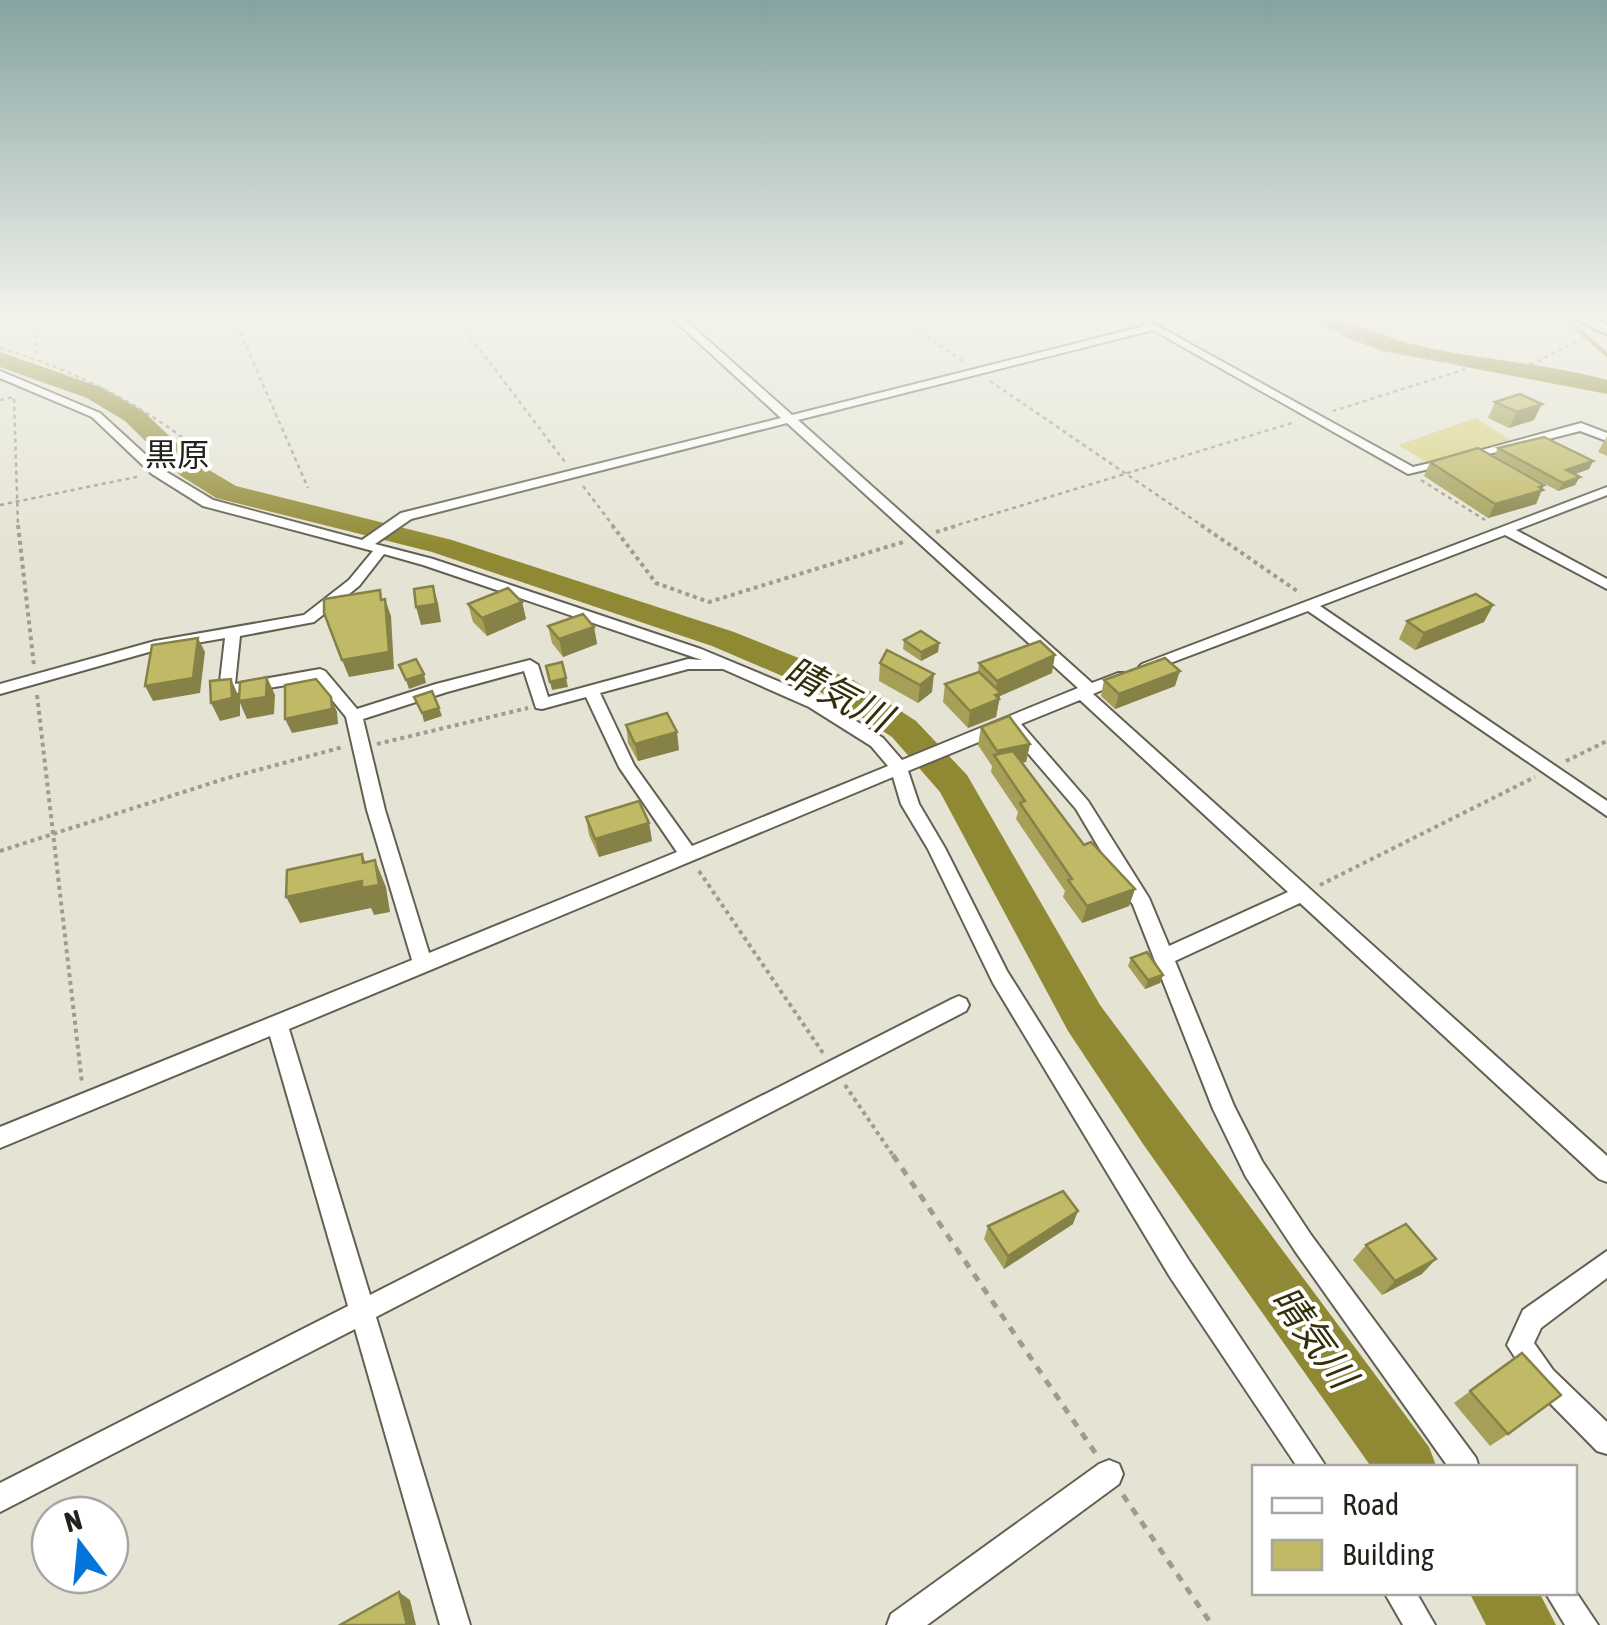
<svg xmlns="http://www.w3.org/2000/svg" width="1607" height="1625" viewBox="0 0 1607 1625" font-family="'Asap Condensed','Noto Sans JP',sans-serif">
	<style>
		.green { fill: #d9d281 }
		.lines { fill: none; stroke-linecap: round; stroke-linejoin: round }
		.stream { stroke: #908933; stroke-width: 4 }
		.river { fill: #908933; fill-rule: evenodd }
		.street-casing { stroke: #616052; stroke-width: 4 }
		.secondary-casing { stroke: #616052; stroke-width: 5 }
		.path-far2 { stroke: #9d9c90; stroke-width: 2.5; stroke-dasharray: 4 4; stroke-linecap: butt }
		.path-far1 { stroke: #9d9c90; stroke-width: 4; stroke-dasharray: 4 4; stroke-linecap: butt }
		.path { stroke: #9d9c90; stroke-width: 5; stroke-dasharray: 8 8; stroke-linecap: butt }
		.street { fill: #fff; fill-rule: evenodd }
		.secondary { fill: #fff; fill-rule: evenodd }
		.wall { fill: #a59f57 }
		.shaded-wall { fill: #868247 }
		.building { fill: #c0b965; stroke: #868247; stroke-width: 2.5 }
		.labels { text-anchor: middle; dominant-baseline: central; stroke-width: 8; stroke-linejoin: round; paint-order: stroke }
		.far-neighbourhood-label { font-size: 32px; fill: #22211b; stroke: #fff }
		.water-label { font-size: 38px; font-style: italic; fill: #322f09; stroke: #fff }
	</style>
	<rect width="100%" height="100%" fill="#e5e4d4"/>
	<polygon class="green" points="1476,418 1510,440 1428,463 1398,445"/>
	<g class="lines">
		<polyline class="stream" points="1565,318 1607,355"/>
		<g class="river">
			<path d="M1313 318C1352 318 1385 339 1424 347 1485 360 1547 364 1607 380V394L1383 351 1349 339Z"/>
			<polygon points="0,352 103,388 143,411 199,464 236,486 452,540 734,632 853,680 916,721 967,775 1100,1005 1429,1447 1437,1468 1372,1468 1143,1144 1068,1031 940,792 892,737 829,696 712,646 432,552 216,498 181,476 125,421 87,398 0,367"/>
			<polygon points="1469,1592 1539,1592 1556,1625 1486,1625"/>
		</g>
		<defs>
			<g id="street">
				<path d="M672 318H683L792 415 1145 326 1142 323 1147 320 1413 467 1455 457V463L1408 474 1153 330 798 420 1092 683 1118 673H1128L1131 676 1128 679 1093 694 1607 1156V1182L1599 1179 1300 903 1175 961 1234 1106 1262 1161 1311 1235 1476 1458 1479 1468H1449L1295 1251 1246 1177 1213 1109 1133 905 1076 809 1008 730 908 771 919 804 945 848 1007 971 1188 1259 1327 1468H1298L1170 1277 993 983 928 849 901 804 893 777 289 1029 370 1295 952 999 959 996 966 999 969 1005 966 1011 376 1317 470 1625H440L355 1329 0 1512V1483L348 1306 270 1036 0 1148V1127L412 960 367 810 346 717 316 680 227 695 221 694 219 690 225 638 156 650 0 694V684L155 641 304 615 349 580 373 551 203 506 152 474 92 417 0 378V371L100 413 160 468 213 500 362 540 401 513 781 418ZM787 423 1078 688 902 760 883 738 821 699 701 649 433 559 375 544 411 519ZM384 554 423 565 702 660 688 659 548 697 538 665 530 660 436 684 357 709 325 671 320 669 235 684 240 636 314 622 359 586ZM688 669H723L809 707 871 746 888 766 692 846 634 765 600 693ZM524 671 536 708 542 709 586 697 619 767 677 852 429 953 385 810 363 719 447 692ZM1080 700 1288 892 1169 946 1149 898 1088 801 1021 724Z"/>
				<polygon points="1581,423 1607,433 1607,441 1580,431 1473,458 1467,454"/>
				<polygon points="1607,487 1607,495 1516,530 1607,579 1607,589 1505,535 1320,606 1607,801 1607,816 1308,611 1152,670 1142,670 1139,667 1142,664"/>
				<polygon points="1607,1251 1607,1278 1541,1328 1534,1343 1553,1370 1607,1422 1607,1454 1597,1451 1535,1388 1507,1345 1523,1310"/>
				<polygon points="1109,1460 1119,1464 1123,1474 1119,1484 927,1625 887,1625 891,1614 1099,1464"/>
				<polygon points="1574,1589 1598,1625 1565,1625 1545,1592 1574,1592"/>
				<polygon points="1384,1592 1416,1592 1435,1625 1403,1625"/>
			</g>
			<polygon id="secondary" points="1573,318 1593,318 1607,325 1607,334"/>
		</defs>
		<use href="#street" class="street-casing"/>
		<use href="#secondary" class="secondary-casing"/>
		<g class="path-far2">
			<polyline points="33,318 37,358"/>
			<polyline points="234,318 308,488"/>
			<polyline points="456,318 565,462"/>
			<polyline points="900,318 962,361"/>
			<polyline points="1309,318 1385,351 1466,365 1463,370 1333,411"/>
			<polyline points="1172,322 1187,318"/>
			<path d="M0 348C74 370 138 402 199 450"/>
			<polyline points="1530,365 1585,337"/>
			<polyline points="990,381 1204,527"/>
			<polyline points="0,400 14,397 18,527"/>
			<polyline points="1421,480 1485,520"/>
			<polyline points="583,486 614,527"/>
			<polyline points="0,505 141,476"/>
			<polyline points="951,527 1295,422"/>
		</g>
		<g class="path-far1">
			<polyline points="18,525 34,666"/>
			<polyline points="612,525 656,583 709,602 903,542"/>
			<polyline points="1201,525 1300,593"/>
			<polyline points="936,532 959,525"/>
			<polyline points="37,695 82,1083"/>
			<polyline points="377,744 528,708"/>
			<polyline points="1566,761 1607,741"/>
			<polyline points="0,851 224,779 343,747"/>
			<polyline points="699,871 823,1053"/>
			<polyline points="1320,885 1535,777"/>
			<polyline points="845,1085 894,1157"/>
		</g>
		<g class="path">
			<polyline points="893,1155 1096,1454"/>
			<polyline points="1123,1495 1212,1625"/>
		</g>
		<use href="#street" class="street"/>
		<use href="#secondary" class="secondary"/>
	</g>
	<g class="wall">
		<polygon points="1495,402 1534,420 1509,428 1488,418"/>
		<polygon points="1607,436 1607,456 1598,452"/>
		<polygon points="1498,448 1593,461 1589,469 1574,474 1575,485 1558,491 1494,456"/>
		<polygon points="1430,462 1542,489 1536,504 1488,518 1424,476"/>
		<polygon points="522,602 526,619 487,636 473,622 468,604"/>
		<polygon points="1493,605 1484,622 1415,650 1399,639 1407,621"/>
		<polygon points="548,626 594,627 597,644 563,657 552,643"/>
		<polygon points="904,640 939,643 938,652 921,661 903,649"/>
		<polygon points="880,663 932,692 918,703 879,681"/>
		<polygon points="979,663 1052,673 1000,696 996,717 968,728 943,702 945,684 978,672"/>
		<polygon points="1104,680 1175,686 1115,709 1101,696"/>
		<polygon points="626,725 679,750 638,761 628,743"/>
		<polygon points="981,727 1030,744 1026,762 1022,762 1084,845 1135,889 1129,906 1082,923 1063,897 1065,891 1016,819 1018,812 991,772 992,766 978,745"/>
		<polygon points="586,817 649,823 652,841 599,857 589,835"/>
		<polygon points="1131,958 1163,975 1160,983 1145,989 1128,966"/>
		<polygon points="1073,1224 1004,1269 984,1239 988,1226"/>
		<polygon points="1366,1245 1422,1274 1382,1295 1353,1260"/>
		<polygon points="1522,1353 1508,1434 1490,1446 1454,1403"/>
	</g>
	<g class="shaded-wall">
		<polygon points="1542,404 1534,420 1509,428 1517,412"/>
		<polygon points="1593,461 1589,469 1562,479 1566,470"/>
		<polygon points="1580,477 1575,485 1558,491 1563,483"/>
		<polygon points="1544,485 1536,504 1488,518 1495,504"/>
		<polygon points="433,586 438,603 441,622 421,625 416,607"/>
		<polygon points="385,599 391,616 394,669 349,677 342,660"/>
		<polygon points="522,602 526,619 487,636 482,618"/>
		<polygon points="1493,605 1484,622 1415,650 1424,633"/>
		<polygon points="594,627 597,644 563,657 559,639"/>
		<polygon points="198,638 205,652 200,693 153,701 145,686"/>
		<polygon points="939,643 938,652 921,661 921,652"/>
		<polygon points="1055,655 1052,673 1000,696 996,717 968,728 970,711 994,701 997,681"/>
		<polygon points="1180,671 1175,686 1115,709 1119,694"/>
		<polygon points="424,674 426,683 409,689 406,680"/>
		<polygon points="934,674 932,692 918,703 920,685"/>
		<polygon points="267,677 275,695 274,714 247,719 240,703 240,716 220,721 211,703 231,679 239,697"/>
		<polygon points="566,678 568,687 552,690 550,682"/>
		<polygon points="331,697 337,712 338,724 292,733 285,719"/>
		<polygon points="439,708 442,716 424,722 422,713"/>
		<polygon points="677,732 679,750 638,761 635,744"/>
		<polygon points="1030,744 1026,762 1002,767 996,758 997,751"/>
		<polygon points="649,823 652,841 599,857 595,839"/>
		<polygon points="362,854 374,881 375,860 386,887 390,912 374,915 371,908 300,923 286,897 363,863"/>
		<polygon points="1135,889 1129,906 1082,923 1087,906"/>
		<polygon points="1163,975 1160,983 1145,989 1148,980"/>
		<polygon points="1078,1211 1073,1224 1004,1269 1008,1256"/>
		<polygon points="1436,1259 1422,1274 1382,1295 1395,1281"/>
		<polygon points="399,1592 410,1600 416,1625 407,1625"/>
	</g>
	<g class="building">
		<polygon points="1520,394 1542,404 1517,412 1495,402"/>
		<polygon points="1544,437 1593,461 1566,470 1580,477 1563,483 1498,448"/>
		<polygon points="1478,448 1544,485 1539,487 1543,490 1495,504 1430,462"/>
		<polygon points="433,586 436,604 416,607 414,589"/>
		<polygon points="508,588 522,602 482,618 468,604"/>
		<polygon points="380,590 381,600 385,599 389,652 342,660 324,613 324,599"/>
		<polygon points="1476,594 1493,605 1424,633 1407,621"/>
		<polygon points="583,614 594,627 559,639 548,626"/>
		<polygon points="921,631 939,643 921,652 904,640"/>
		<polygon points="198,638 193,678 145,686 152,645"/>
		<polygon points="1040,641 1055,655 997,681 979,663"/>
		<polygon points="887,650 934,674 920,685 880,663"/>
		<polygon points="1165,658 1180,671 1119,694 1104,680"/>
		<polygon points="416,659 424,674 406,680 399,665"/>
		<polygon points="562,662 566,678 550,682 546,666"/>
		<polygon points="979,672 1001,693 995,695 999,699 970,711 945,684"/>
		<polygon points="267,677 266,697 239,701 240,682"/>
		<polygon points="231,679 232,698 211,703 210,681"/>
		<polygon points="316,679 331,697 332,709 285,719 285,685"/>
		<polygon points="432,691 439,708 422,713 414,697"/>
		<polygon points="667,713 677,732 635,744 626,725"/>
		<polygon points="1009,716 1030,744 997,751 981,727"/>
		<polygon points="1013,751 1084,845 1091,842 1135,889 1087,906 1068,880 1072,879 1020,803 1025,801 994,755"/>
		<polygon points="639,801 649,823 595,839 586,817"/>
		<polygon points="362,854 363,863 375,860 379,885 362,888 362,881 286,897 287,870"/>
		<polygon points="1147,952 1163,975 1148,980 1131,958"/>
		<polygon points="1063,1191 1078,1211 1008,1256 988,1226"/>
		<polygon points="1406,1224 1436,1259 1395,1281 1366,1245"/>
		<polygon points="1522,1353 1561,1395 1508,1434 1470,1391"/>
		<polygon points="399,1592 407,1625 340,1625"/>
	</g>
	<linearGradient id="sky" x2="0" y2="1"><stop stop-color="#85a3a0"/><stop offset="0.58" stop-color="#f3f3ec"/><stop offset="1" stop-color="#f3f3ec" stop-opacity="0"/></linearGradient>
	<rect width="1607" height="546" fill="url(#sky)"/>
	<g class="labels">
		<g class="far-neighbourhood-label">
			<text x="177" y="454">黒原</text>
		</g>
		<g class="water-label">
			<text transform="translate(838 694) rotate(28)">晴気川</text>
			<text transform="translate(1314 1337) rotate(54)">晴気川</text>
		</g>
	</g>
	<rect x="1252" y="1465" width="325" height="130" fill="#ffffff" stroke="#a7a6a4" stroke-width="2.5"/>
	<rect x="1272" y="1498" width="50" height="15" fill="#ffffff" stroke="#a7a6a4" stroke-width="2.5"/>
	<text x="1342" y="1515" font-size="30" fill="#22211b">Road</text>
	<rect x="1272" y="1540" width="50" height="30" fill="#c0b965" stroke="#a7a6a4" stroke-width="2.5"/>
	<text x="1342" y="1565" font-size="30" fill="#22211b">Building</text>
	<g transform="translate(80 1545) rotate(344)"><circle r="48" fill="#ffffff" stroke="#a7a6a4" stroke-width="2.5"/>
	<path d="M0-8L18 38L0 25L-18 38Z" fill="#0474dc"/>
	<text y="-15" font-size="28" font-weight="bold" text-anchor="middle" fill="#22211b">N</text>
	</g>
</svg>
